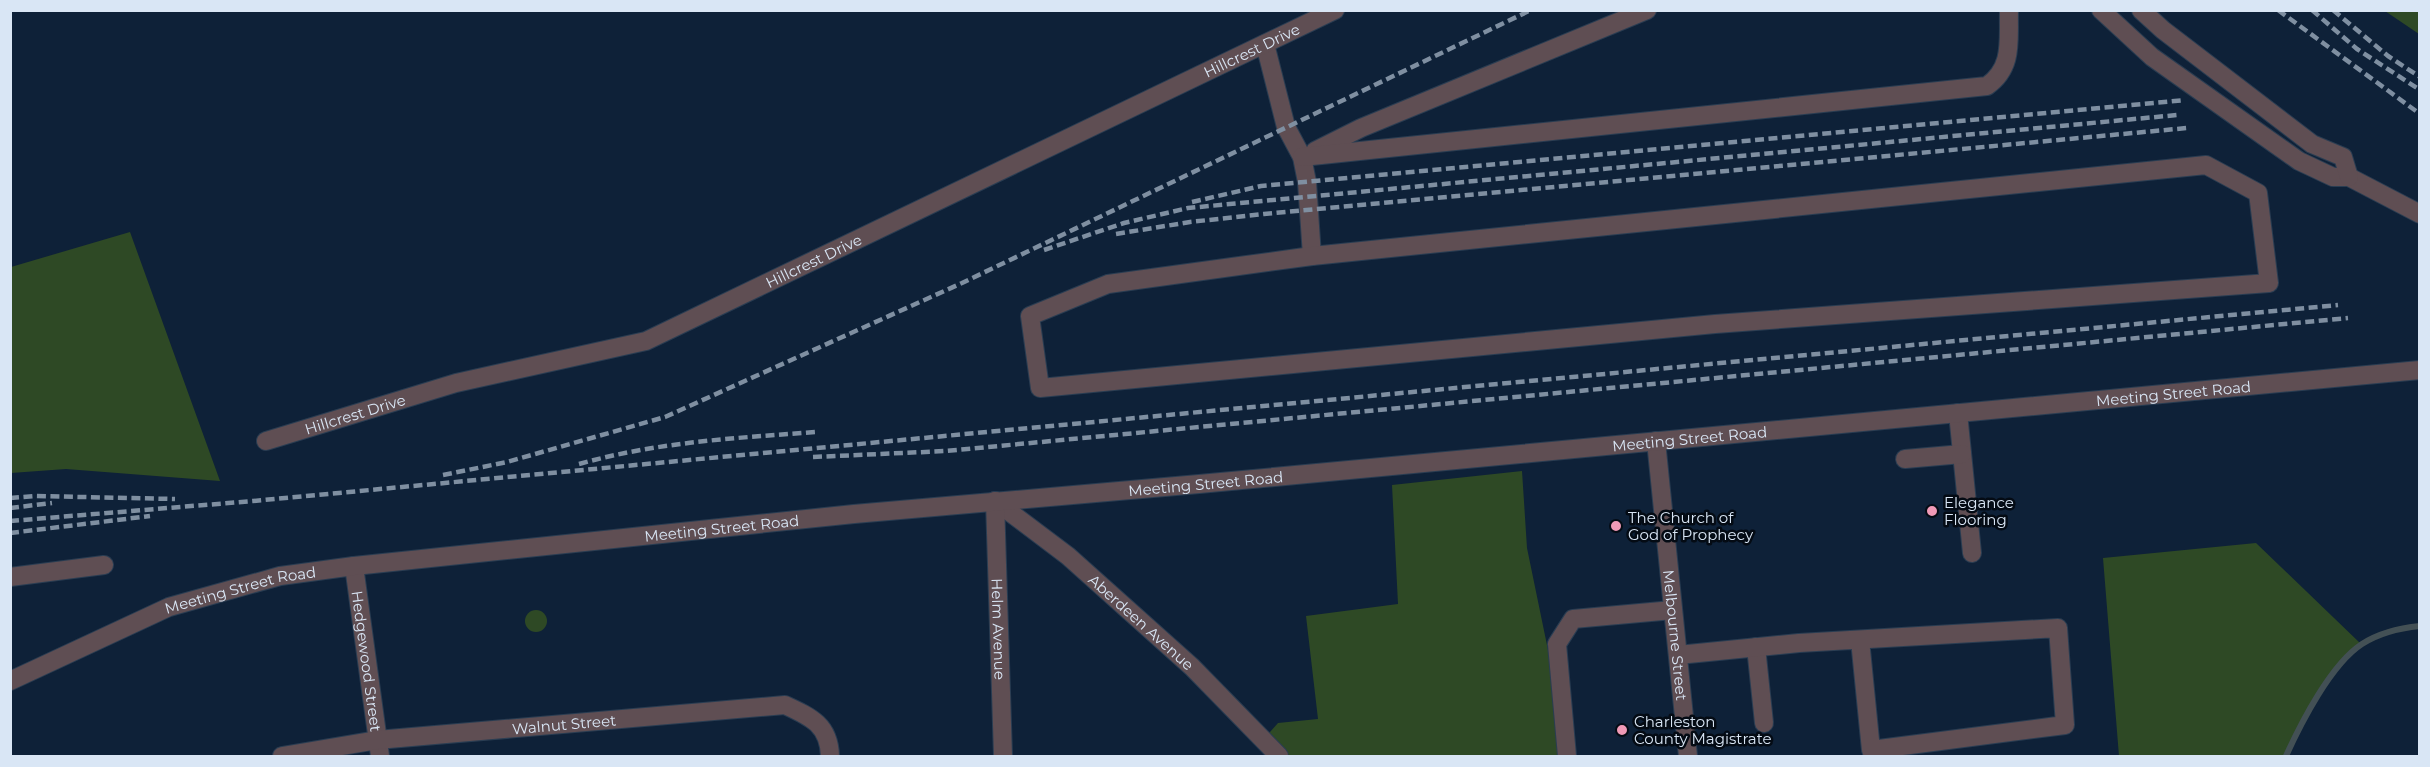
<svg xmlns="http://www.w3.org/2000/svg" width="2430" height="767" viewBox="0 0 2430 767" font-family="Montserrat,sans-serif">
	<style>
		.green { fill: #2e4925 }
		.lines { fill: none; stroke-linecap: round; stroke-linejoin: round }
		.stream { stroke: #435055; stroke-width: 6 }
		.minor-casing { stroke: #2a3d52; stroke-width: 20 }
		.minor { stroke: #5f4e53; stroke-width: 18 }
		.rail { stroke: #7f8fa1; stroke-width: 4.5; stroke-dasharray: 9 4.5; stroke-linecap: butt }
		.poi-dot { fill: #f09ab7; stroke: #040b14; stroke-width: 2 }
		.labels { text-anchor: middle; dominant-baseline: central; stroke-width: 5; stroke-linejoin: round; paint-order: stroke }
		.street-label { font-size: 15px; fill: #d9e6f5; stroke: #040b14 }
		.poi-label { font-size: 15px; fill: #d9e6f5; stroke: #040b14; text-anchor: start }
	</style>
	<rect width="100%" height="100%" fill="#0e2138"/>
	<g class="green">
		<polygon points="2385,11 2419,11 2419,34"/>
		<polygon points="130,232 220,481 66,469 11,473 11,267"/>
		<polygon points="1522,471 1527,548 1548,650 1562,756 1279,756 1263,740 1278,723 1318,719 1306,616 1398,604 1392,485"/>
		<path d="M2256 543 2361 644C2328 678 2305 712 2286 756H2119L2103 558Z"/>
		<circle cx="536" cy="621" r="11"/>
	</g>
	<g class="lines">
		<path class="stream" d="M2286 756C2301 723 2331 664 2362 644 2379 633 2400 628 2420 626"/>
		<defs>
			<g id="minor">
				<polyline points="2101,10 2152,57 2299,161 2333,177 2349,177 2420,214"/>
				<polyline points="2141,10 2163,30 2312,144 2343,157 2349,177"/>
				<polyline points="1265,44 1286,127 1302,157 1307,182 1312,256"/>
				<polyline points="1315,151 1361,128 1647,10"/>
				<path d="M1302 157 1987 86C2014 67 2008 40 2009 10"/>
				<polygon points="2206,165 2258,193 2269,283 1715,324 1040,388 1030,316 1108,284 1312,256"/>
				<polyline points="1958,413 1972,553"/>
				<path id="s1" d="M266 441 456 383 646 341 1335 10"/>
				<path id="s2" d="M1656 441 1688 756"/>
				<polyline points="1905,459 1962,454"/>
				<path id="s3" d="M995 501 1068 556 1192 667 1279 756"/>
				<path id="s4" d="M995 501 1003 756"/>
				<path id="s5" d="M354 566 380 756"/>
				<polyline points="10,577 104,565"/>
				<polyline points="1756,647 1764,723"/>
				<polyline points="1678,655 1799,643 2058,628 2065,725 1871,750 1860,640"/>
				<path id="s6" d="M10 681 169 607 280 576 354 566 854 514 1199 484 2420 370"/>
				<path id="s7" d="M282 756 377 740 785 705C811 717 829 725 830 756"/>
				<polyline points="1567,756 1557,644 1573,619 1673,610"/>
			</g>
		</defs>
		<use href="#minor" class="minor-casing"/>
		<use href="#minor" class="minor"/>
		<g class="rail">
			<polyline points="2278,10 2420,114"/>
			<polyline points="2312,10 2357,49 2420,90"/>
			<polyline points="2333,10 2388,56 2420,77"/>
			<polyline points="1192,202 1261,186 2185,100"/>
			<polyline points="1116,234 1190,222 1264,214 2187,128"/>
			<polyline points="1044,250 1124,223 1188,208 2177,115"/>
			<polyline points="813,457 946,451 2348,318"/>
			<path d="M579 464C657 442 736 438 816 432"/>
			<polyline points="443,475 507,462 665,417 962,283 1531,10"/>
			<polyline points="10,498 35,496 175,499"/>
			<polyline points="10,508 52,503"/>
			<polyline points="10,521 253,501 2338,305"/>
			<polyline points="10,533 150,516"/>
		</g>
	</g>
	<g class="poi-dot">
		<circle cx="1932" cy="511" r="6"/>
		<circle cx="1616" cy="526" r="6"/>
		<circle cx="1622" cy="730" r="6"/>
	</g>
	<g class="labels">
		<g class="street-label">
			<text stroke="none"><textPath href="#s1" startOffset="1065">Hillcrest Drive</textPath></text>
			<text stroke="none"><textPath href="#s1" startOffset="579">Hillcrest Drive</textPath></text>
			<text stroke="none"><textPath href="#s6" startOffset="2193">Meeting Street Road</textPath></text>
			<text stroke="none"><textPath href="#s1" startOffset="93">Hillcrest Drive</textPath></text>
			<text stroke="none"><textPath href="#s6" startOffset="1707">Meeting Street Road</textPath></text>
			<text stroke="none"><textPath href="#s6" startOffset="1221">Meeting Street Road</textPath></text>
			<text stroke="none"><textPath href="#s6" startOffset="735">Meeting Street Road</textPath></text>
			<text stroke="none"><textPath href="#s6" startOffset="249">Meeting Street Road</textPath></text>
			<text stroke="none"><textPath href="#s3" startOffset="190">Aberdeen Avenue</textPath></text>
			<text stroke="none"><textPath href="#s4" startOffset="128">Helm Avenue</textPath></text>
			<text stroke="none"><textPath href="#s2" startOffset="195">Melbourne Street</textPath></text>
			<text stroke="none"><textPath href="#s5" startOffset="96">Hedgewood Street</textPath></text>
			<text stroke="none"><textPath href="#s7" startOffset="284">Walnut Street</textPath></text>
		</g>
		<g class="poi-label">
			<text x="1944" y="502">Elegance<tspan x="1944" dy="17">Flooring</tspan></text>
			<text x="1628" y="517">The Church of<tspan x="1628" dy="17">God of Prophecy</tspan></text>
			<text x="1634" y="721">Charleston<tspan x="1634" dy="17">County Magistrate</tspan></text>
		</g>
	</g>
	<rect width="2430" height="767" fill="none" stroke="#d9e6f5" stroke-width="24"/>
</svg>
